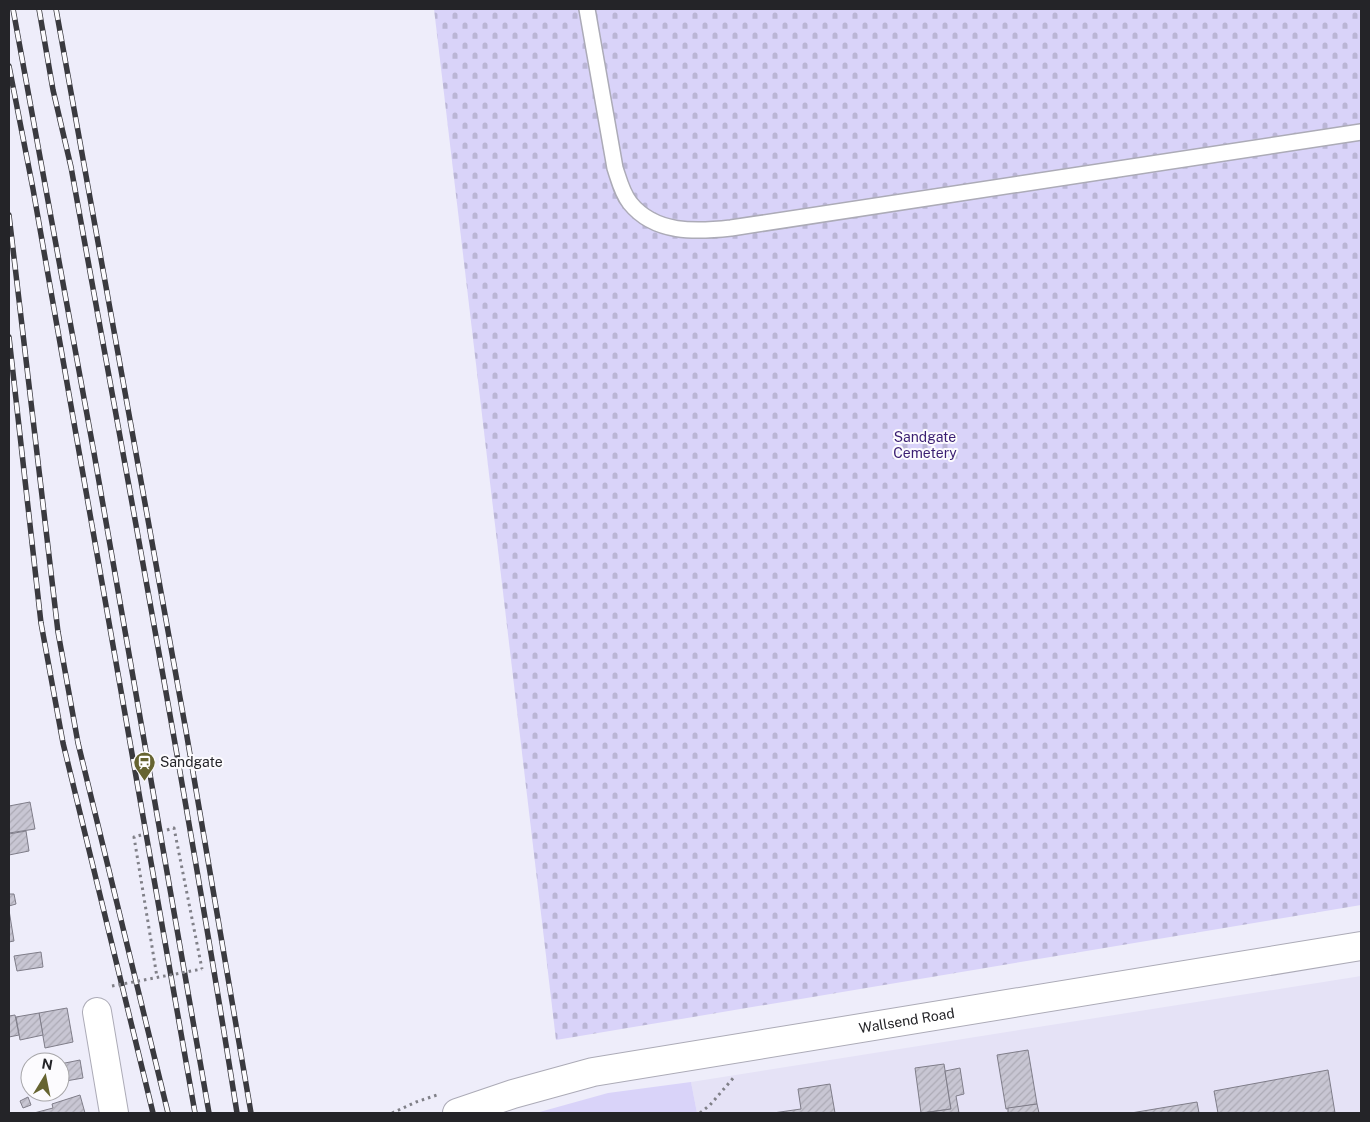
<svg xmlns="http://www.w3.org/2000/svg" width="1370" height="1122" viewBox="0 0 1370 1122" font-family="'Public Sans',sans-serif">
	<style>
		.built { fill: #e5e2f6 }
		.grass { fill: #d9d3f9 }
		.cemetery { fill: url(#cemetery-stones) }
		.building { fill: url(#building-hatch); stroke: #7f7d89 }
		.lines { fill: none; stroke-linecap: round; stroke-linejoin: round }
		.lane-casing { stroke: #acabb7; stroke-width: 18 }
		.street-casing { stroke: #acabb7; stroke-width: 30 }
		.secondary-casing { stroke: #acabb7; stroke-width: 30 }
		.path { stroke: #808088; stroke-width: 3; stroke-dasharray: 2.5 4; stroke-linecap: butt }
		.lane { stroke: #fff; stroke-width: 15 }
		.street { stroke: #fff; stroke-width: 28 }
		.secondary { stroke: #fff; stroke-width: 28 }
		.rail-casing { stroke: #3a3a3f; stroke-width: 5.5 }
		.rail { stroke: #fcfbfe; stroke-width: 4; stroke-dasharray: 11; stroke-linecap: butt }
		.path-bridge { stroke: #808088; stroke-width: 3; stroke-dasharray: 2.5 4; stroke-linecap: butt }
		.labels { text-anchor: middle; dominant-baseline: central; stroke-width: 4; stroke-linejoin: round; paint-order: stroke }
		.park-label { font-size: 14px; fill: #3a1e72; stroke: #fcfbfe }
		.poi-label { font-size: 14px; fill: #242428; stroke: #fcfbfe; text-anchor: start }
		.street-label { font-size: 14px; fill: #242428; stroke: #fcfbfe }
	</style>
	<defs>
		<pattern id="cemetery-stones" width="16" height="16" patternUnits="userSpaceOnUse" patternTransform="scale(1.25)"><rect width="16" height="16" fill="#d9d3f9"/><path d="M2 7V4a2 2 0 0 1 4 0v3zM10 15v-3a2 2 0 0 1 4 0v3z" fill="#bab5d5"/></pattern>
		<pattern id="building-hatch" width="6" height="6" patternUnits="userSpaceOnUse" patternTransform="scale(1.25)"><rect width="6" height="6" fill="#c8c6d3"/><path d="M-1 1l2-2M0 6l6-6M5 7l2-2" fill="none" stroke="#acaab5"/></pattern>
	</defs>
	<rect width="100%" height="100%" fill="#eeedfa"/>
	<polygon class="built" points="1361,976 1361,1113 697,1113 691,1082"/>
	<polygon class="grass" points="691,1082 697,1113 536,1113 608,1093"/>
	<polygon class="cemetery" points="434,9 1361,9 1361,905 556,1040"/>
	<g class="building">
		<polygon points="30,802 35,829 9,833 9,806"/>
		<polygon points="26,831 29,851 9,855 9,834"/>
		<polygon points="9,894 14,894 16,904 9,906"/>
		<polygon points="9,910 14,941 9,942"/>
		<polygon points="41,952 43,967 17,971 14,956"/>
		<polygon points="67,1008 73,1042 45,1048 39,1013"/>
		<polygon points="39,1013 43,1035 20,1040 16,1017"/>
		<polygon points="15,1015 19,1035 9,1037 9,1016"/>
		<polygon points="1028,1050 1037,1104 1006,1109 997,1055"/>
		<polygon points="80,1060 83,1078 60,1082 60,1064"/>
		<polygon points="944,1064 951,1109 921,1113 915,1068"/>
		<polygon points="960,1068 964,1094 956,1096 959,1113 923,1113 951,1109 945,1071"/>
		<polygon points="1328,1070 1335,1113 1218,1113 1214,1091"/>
		<polygon points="830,1084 835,1113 773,1113 801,1109 798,1089"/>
		<polygon points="80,1095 85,1113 34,1113 53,1108 52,1104"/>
		<polygon points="28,1097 31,1105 23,1108 20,1101"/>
		<polygon points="1197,1102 1199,1113 1131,1113"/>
		<polygon points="1037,1104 1039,1113 1008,1113 1008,1108"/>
	</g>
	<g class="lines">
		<defs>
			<path id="lane" d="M587 9 615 168C619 180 622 193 630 203 655 234 696 232 731 228L1361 132"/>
			<polyline id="street" points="97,1012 114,1113"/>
			<g id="secondary">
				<path id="s1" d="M457 1113 513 1094 593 1072 1361 946"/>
			</g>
		</defs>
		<use href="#lane" class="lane-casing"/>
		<use href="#street" class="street-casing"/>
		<use href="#secondary" class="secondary-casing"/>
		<g class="path">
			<polyline points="167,830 174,828 202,969"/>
			<polyline points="141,835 134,837 157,977"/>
			<polyline points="392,1113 416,1102 437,1095"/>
			<polyline points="700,1113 710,1105 735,1076"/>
		</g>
		<use href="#lane" class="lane"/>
		<use href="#street" class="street"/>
		<use href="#secondary" class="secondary"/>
		<defs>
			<g id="rail">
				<polyline points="13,9 94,453 209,1113"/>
				<path d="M39 9 53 90 71 167C128 482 187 797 237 1113"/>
				<polyline points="56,9 186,731 251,1113"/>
				<polyline points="9,66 33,189 195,1113"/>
				<polyline points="9,215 58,632 78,743 168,1113"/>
				<polyline points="9,337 41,623 63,743 153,1113"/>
			</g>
		</defs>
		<use href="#rail" class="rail-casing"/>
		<use href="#rail" class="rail"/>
		<polyline class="path-bridge" points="112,986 202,969"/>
	</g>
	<defs>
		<symbol id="station-pin" viewBox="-11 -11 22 30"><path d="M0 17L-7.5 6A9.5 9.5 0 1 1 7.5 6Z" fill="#666431" stroke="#fcfbfe"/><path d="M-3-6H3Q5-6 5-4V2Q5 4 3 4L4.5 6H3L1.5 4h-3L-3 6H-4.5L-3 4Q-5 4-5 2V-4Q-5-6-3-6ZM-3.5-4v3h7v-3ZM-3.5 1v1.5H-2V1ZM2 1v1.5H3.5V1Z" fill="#fff"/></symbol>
	</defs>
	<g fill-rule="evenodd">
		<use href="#station-pin" x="132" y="750" width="25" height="34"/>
	</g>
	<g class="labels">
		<g class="park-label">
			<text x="925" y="437">Sandgate<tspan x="925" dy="16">Cemetery</tspan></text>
		</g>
		<g class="poi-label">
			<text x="160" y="762">Sandgate</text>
		</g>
		<g class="street-label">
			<text stroke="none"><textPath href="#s1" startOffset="460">Wallsend Road</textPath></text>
		</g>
	</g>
	<rect width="1370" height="1122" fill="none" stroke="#242428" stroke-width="20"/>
	<g transform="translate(45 1077) rotate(10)"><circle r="24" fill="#fcfbfe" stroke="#a6a5a8"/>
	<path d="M0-4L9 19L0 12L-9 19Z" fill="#666431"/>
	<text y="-8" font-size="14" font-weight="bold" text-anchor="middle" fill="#242428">N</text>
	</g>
</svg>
